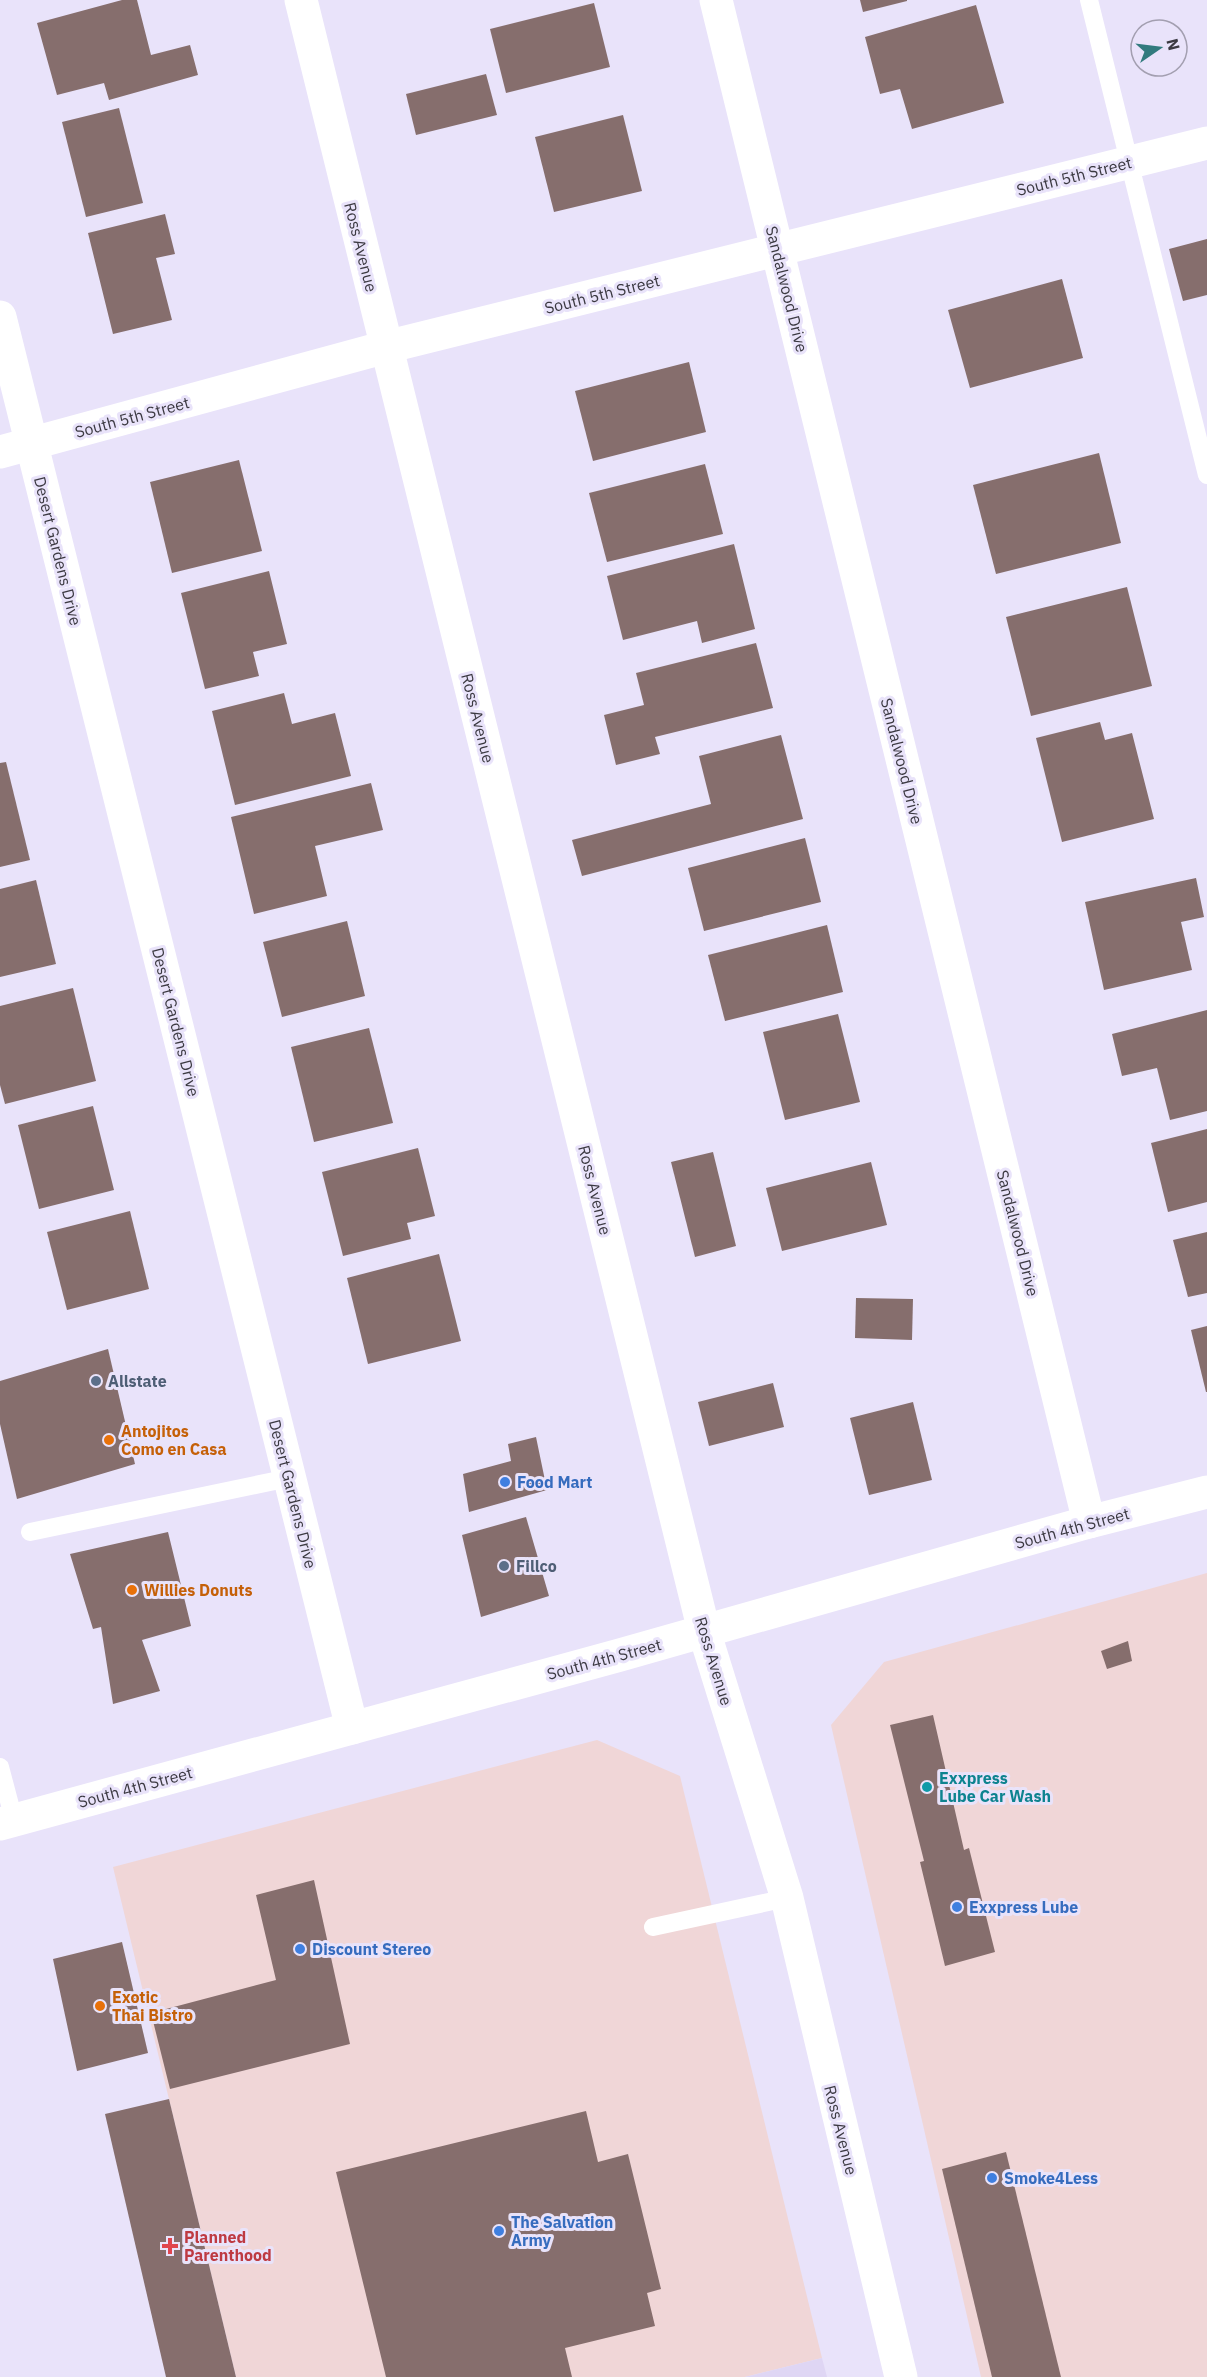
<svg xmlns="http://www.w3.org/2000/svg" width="1207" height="2377" viewBox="0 0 1207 2377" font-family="'IBM Plex Sans',sans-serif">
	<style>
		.commercial { fill: #f0d6d7 }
		.built { fill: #dfd6f4 }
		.building { fill: #866e6d }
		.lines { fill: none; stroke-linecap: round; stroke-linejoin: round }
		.lane { stroke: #fff; stroke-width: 18 }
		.street { stroke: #fff; stroke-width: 33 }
		.secondary { stroke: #fff; stroke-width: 33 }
		.service-dot { fill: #5c6f8a; stroke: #e9e3fa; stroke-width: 2 }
		.food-dot { fill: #e8710a; stroke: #e9e3fa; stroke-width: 2 }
		.shop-dot { fill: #3f7fe0; stroke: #e9e3fa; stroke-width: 2 }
		.culture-dot { fill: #0f9aa8; stroke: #e9e3fa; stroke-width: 2 }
		.health-dot { fill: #e0444e; stroke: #e9e3fa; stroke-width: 2 }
		.labels { text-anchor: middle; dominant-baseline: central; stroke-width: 6; stroke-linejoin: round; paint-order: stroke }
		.street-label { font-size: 16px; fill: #3b3941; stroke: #e9e3fa }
		.service-label { font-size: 16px; font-weight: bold; fill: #4e5e75; stroke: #e9e3fa; text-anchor: start }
		.food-label { font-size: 16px; font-weight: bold; fill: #c56008; stroke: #e9e3fa; text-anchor: start }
		.shop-label { font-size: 16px; font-weight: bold; fill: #366cbe; stroke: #e9e3fa; text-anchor: start }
		.culture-label { font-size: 16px; font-weight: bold; fill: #0d838f; stroke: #e9e3fa; text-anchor: start }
		.health-label { font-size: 16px; font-weight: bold; fill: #be3a42; stroke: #e9e3fa; text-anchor: start }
	</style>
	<rect width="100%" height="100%" fill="#e9e3fa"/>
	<g class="commercial">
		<polygon points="1207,1573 1207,2377 981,2377 831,1725 884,1662"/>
		<polygon points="597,1740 680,1776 822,2358 745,2377 236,2377 113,1867"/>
	</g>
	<polygon class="built" points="822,2358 827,2377 745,2377"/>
	<g class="building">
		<polygon points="122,0 137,0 151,55 190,45 198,75 109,100 104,83 57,95 37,23"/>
		<polygon points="860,0 907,0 907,1 863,12"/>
		<polygon points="594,3 610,67 506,93 490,29"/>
		<polygon points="976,5 1004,103 912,129 900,89 880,94 865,37"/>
		<polygon points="486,74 497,115 416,135 406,94"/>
		<polygon points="119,108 143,203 86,217 62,122"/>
		<polygon points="623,115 642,191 554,212 535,137"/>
		<polygon points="165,214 175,254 156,258 172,320 113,334 88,233"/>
		<polygon points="1207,239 1207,295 1183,301 1169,249"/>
		<polygon points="1062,279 1083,358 970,388 948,310"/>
		<polygon points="689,362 706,432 593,461 575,391"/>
		<polygon points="1099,453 1121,543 996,574 973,485"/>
		<polygon points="239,460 262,551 172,573 150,482"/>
		<polygon points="705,464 723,534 607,562 589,493"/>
		<polygon points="734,544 755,629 702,643 697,621 623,640 607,576"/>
		<polygon points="269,571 287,644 253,652 259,676 205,689 181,593"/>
		<polygon points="1127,587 1152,686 1031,716 1006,617"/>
		<polygon points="756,643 773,708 655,737 660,754 616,765 604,715 644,705 636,673"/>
		<polygon points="284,693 292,724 335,713 351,776 235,805 212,711"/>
		<polygon points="1100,722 1105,740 1132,733 1154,819 1062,842 1036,738"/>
		<polygon points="781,735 803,819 582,876 572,840 711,804 699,756"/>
		<polygon points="6,762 30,860 0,867 0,763"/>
		<polygon points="371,783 383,830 315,846 327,896 254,914 231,817"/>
		<polygon points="805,838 821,902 704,931 688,868"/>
		<polygon points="1196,878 1204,917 1181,922 1192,970 1104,990 1085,902"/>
		<polygon points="36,880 56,964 0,977 0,889"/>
		<polygon points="347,921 365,996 282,1017 263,942"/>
		<polygon points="827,925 843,992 725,1021 708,955"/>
		<polygon points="73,988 96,1081 5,1104 0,1085 0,1006"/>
		<polygon points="1207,1010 1207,1111 1170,1120 1157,1068 1122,1076 1112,1034"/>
		<polygon points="838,1014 860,1102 785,1120 763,1032"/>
		<polygon points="369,1028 393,1123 314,1142 291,1047"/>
		<polygon points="93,1106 114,1190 39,1209 18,1125"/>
		<polygon points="1207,1129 1207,1202 1168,1212 1151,1143"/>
		<polygon points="418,1148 435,1216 407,1223 411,1239 343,1256 322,1172"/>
		<polygon points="713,1152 736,1246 695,1257 671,1162"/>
		<polygon points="871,1162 887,1225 782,1251 766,1188"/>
		<polygon points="130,1211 149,1289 67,1310 47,1232"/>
		<polygon points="1207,1232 1207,1293 1188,1297 1173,1240"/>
		<polygon points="439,1254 461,1341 368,1364 347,1278"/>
		<polygon points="856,1298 913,1299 912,1340 855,1338"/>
		<polygon points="1207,1326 1207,1392 1206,1392 1191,1330"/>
		<polygon points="108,1349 135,1464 17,1499 0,1424 0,1381"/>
		<polygon points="773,1383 784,1427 709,1446 698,1402"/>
		<polygon points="913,1402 932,1480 869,1495 850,1418"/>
		<polygon points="536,1437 547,1490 469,1512 463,1474 511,1461 508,1444"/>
		<polygon points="526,1517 549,1596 481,1617 462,1535"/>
		<polygon points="168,1532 191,1626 142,1640 160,1691 113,1704 101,1627 93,1629 70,1554"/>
		<polygon points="1128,1641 1132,1661 1107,1669 1101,1651"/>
		<polygon points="933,1715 964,1850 969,1848 995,1952 945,1966 920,1862 924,1861 890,1725"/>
		<polygon points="314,1880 350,2044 170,2089 151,2013 276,1980 256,1895"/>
		<polygon points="122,1942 148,2053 77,2071 53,1959"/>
		<polygon points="169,2099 236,2377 166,2377 105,2114"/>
		<polygon points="586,2111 598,2162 628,2154 661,2289 647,2293 655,2326 565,2348 572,2377 386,2377 336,2172"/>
		<polygon points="1006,2152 1061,2377 992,2377 942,2169"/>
	</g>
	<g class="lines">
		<g class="lane">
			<polyline points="1089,0 1207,475"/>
			<polyline points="30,1532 289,1478"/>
			<polyline points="0,1767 14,1820"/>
			<polyline points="653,1927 787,1898"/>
		</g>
		<g class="street">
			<polyline points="716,0 1089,1522"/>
			<polyline points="0,317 352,1728"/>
			<polyline points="0,452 386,347 1207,143"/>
		</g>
		<g class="secondary">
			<polyline points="301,0 704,1631 787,1898 901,2377"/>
			<polyline points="0,1824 620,1655 1089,1522 1207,1492"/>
		</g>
	</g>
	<g class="service-dot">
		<circle cx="96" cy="1381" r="6"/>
		<circle cx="504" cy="1566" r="6"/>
	</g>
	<g class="food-dot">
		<circle cx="109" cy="1440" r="6"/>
		<circle cx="132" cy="1590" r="6"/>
		<circle cx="100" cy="2006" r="6"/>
	</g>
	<g class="shop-dot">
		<circle cx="505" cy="1482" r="6"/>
		<circle cx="957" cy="1907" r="6"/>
		<circle cx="300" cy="1949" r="6"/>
		<circle cx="992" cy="2178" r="6"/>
		<circle cx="499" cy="2231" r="6"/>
	</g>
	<circle class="culture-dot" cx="927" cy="1787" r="6"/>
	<path class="health-dot" d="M167 2237h6v6h6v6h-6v6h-6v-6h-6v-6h6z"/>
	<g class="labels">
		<g class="street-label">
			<text transform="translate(1074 176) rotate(-14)">South 5th Street</text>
			<text transform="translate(361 247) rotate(76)">Ross Avenue</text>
			<text transform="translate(787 289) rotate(76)">Sandalwood Drive</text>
			<text transform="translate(602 294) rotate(-14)">South 5th Street</text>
			<text transform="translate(132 417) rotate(-15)">South 5th Street</text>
			<text transform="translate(58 551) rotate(76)">Desert Gardens Drive</text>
			<text transform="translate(478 718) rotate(76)">Ross Avenue</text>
			<text transform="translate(902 761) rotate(76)">Sandalwood Drive</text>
			<text transform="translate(176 1022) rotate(76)">Desert Gardens Drive</text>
			<text transform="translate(595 1190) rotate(76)">Ross Avenue</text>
			<text transform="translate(1018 1233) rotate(76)">Sandalwood Drive</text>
			<text transform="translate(293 1494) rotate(76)">Desert Gardens Drive</text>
			<text transform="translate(1072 1528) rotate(-15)">South 4th Street</text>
			<text transform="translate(604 1659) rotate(-15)">South 4th Street</text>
			<text transform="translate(714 1661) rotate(73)">Ross Avenue</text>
			<text transform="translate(135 1787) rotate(-15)">South 4th Street</text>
			<text transform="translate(841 2130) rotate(76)">Ross Avenue</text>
		</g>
		<g class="service-label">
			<text x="108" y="1381">Allstate</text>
			<text x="516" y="1566">Fillco</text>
		</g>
		<g class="food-label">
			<text x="121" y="1431">Antojitos<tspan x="121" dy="18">Como en Casa</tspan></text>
			<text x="144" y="1590">Willies Donuts</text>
			<text x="112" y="1997">Exotic<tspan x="112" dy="18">Thai Bistro</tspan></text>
		</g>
		<g class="shop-label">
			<text x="517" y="1482">Food Mart</text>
			<text x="969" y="1907">Exxpress Lube</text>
			<text x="312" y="1949">Discount Stereo</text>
			<text x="1004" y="2178">Smoke4Less</text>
			<text x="511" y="2222">The Salvation<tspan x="511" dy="18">Army</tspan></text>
		</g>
		<g class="culture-label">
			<text x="939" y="1778">Exxpress<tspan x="939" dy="18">Lube Car Wash</tspan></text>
		</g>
		<g class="health-label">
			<text x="184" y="2237">Planned<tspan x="184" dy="18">Parenthood</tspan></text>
		</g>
	</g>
	<g transform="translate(1159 48) rotate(76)"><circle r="28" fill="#e9e3fa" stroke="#a39fb0" stroke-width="1.5"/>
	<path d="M0-4.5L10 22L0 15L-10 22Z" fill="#327b7e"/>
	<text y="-9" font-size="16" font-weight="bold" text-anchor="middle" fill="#3b3941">N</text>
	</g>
</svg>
